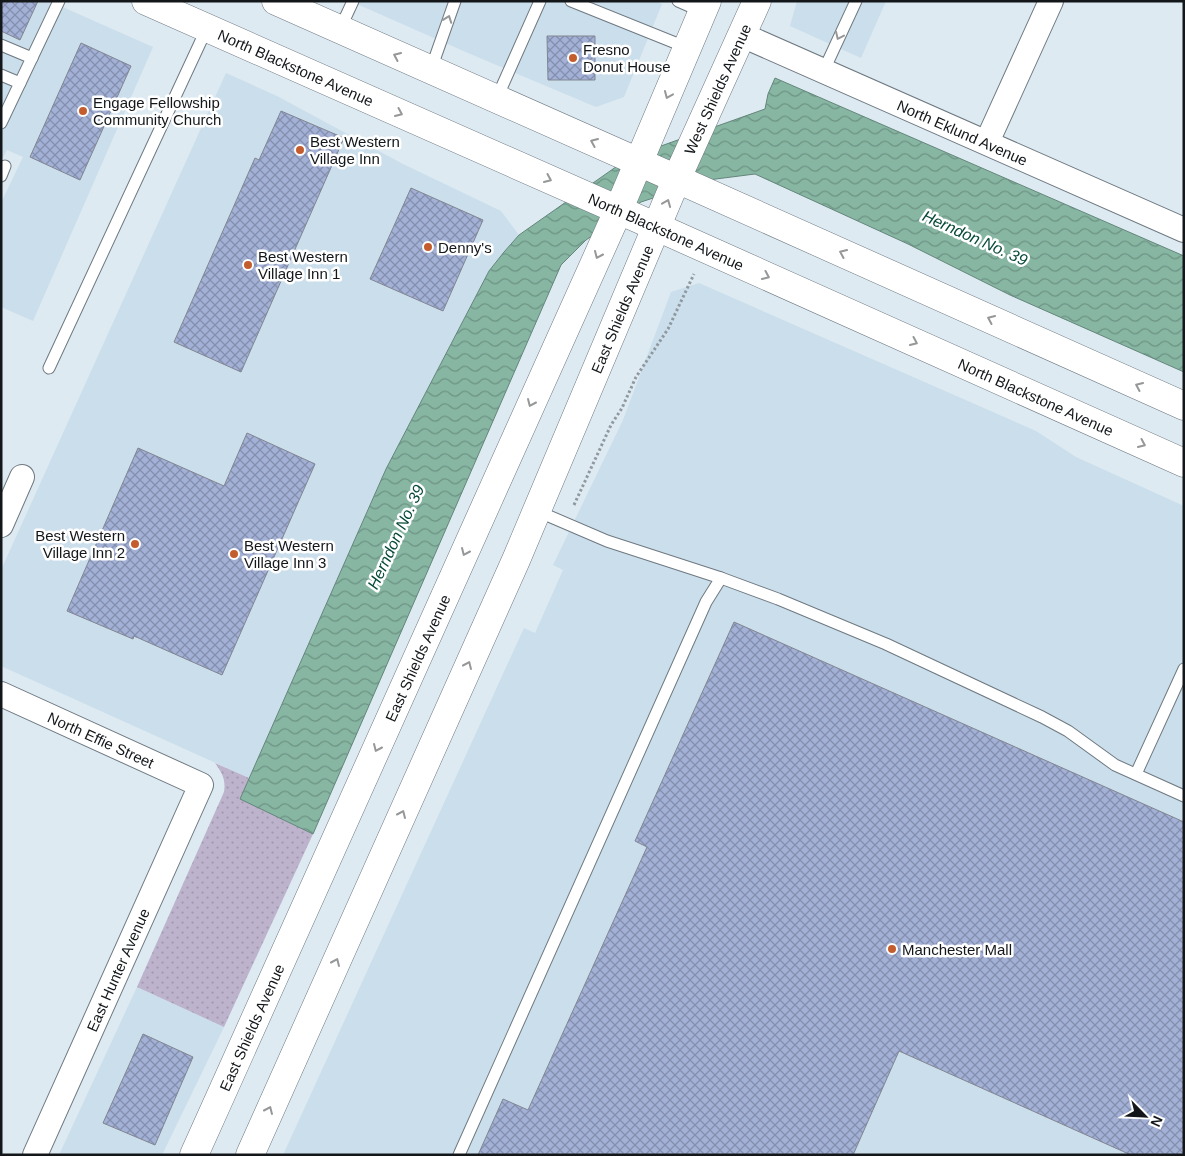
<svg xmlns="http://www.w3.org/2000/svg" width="1185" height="1156" viewBox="0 0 1185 1156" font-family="Arial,sans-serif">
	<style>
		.built { fill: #cbdeeb }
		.grass { fill: url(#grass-dots) }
		.water { fill: url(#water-waves); stroke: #64867a }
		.building { fill: url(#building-cross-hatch); stroke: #818590 }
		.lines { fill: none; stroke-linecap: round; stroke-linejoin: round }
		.service-casing { stroke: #6e7980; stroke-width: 13 }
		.minor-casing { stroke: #6e7980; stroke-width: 26 }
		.secondary-casing { stroke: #6e7980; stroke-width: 29 }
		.primary-casing { stroke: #6e7980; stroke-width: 29 }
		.path { stroke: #8f989e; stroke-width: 3; stroke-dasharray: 2.5 2.5; stroke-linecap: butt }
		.service { stroke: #fff; stroke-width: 11 }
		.minor { stroke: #fff; stroke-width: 24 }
		.secondary { stroke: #fff; stroke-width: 28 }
		.primary { stroke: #fff; stroke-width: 28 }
		.oneway { stroke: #959798 }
		.poi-dot { fill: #c35d2d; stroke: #fff; stroke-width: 2 }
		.labels { text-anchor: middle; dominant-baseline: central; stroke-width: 5; stroke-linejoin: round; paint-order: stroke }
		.poi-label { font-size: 15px; fill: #13171a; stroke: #fff; text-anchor: start }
		.street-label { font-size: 15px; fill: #13171a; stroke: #fff }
		.water-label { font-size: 16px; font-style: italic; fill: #054936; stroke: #fff }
	</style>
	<defs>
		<pattern id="grass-dots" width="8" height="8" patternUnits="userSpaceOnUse" patternTransform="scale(1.25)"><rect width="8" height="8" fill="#bdb3cc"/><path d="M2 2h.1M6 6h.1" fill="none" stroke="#a299af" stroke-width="1.8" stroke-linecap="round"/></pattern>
		<pattern id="water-waves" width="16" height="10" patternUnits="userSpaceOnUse" patternTransform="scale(1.25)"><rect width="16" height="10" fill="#87b6a3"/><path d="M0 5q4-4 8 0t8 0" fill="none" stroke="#6d9384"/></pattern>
		<pattern id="building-cross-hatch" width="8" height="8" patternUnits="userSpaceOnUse" patternTransform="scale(1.25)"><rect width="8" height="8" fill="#a3b1d7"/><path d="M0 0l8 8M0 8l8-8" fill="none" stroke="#848fae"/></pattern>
	</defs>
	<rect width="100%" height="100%" fill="#ddeaf2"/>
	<g class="built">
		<polygon points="1,1 49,1 153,47 33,321 1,307 1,203 23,157 7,150 1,161"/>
		<polygon points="350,1 656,1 662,4 624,97 596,107 468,53"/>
		<polygon points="797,1 886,1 861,58 790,26"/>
		<polygon points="226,73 277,96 403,164 501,211 519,235 489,271 386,469 249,778 1,666 1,570"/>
		<polygon points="699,283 1036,431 1076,457 1184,506 1184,1155 283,1155 524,628 535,633 563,570 553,565 623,420 671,292"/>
		<polygon points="137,987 224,1027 162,1155 59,1155"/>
	</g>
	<path class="grass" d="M215 763 249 778 241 799 313 834 224 1027 137 987 224 792C226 779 222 773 215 763Z"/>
	<polygon class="water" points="775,78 1184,256 1184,372 1010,295 908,244 755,174 708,180 641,202 586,240 561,265 313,834 240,799 386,469 489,271 504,252 519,235 630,157 765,109 768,94"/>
	<g class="building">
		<polygon points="1,1 38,1 20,40 1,31"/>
		<polygon points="547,36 595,36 595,80 548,80"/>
		<polygon points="81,43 131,66 80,180 30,157"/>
		<polygon points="281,111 344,138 241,372 174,342 255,158 259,160"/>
		<polygon points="411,188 483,220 443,311 370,279"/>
		<polygon points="247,433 315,464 222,675 134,636 133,639 67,611 138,448 224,486"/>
		<polygon points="734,622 1184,822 1184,1155 1131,1155 899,1051 853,1155 478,1155 503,1099 528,1110 647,847 635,841"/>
		<polygon points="143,1034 193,1057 155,1145 103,1123"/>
	</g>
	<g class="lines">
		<defs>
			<g id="service">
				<polyline points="571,1 688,48"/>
				<polyline points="678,1 703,12"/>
				<polyline points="340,29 353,1"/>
				<polyline points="1,45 32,58"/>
				<polyline points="431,69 455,1"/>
				<polyline points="824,70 856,1"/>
				<polyline points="1,75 20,83"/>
				<polyline points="496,100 540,1"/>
				<polyline points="1,123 59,1"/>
				<polyline points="1,176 5,166"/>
				<polyline points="49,368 207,28"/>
				<polyline points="537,511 607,541 721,578 778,599 886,644 1042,717 1068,731 1115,765 1184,796"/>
				<polyline points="1136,774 1184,669"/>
				<polyline points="459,1155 706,602 721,578"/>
			</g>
			<g id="minor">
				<path id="s1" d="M742 35 1184 230"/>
				<polyline points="987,142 1051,1"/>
				<polyline points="1,525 22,477"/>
				<path id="s2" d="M1 694 201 785 35 1155"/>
			</g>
			<g id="secondary">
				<path id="s3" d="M194 1155 618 211 707 1"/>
				<path id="s4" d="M250 1155 516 560 677 178 757 1"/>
			</g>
			<g id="primary">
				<path id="s5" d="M146 1 657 227 1184 463"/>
				<path d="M276 1C579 135 882 270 1184 406"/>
			</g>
		</defs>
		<use href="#service" class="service-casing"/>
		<use href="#minor" class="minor-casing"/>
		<use href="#secondary" class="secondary-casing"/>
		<use href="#primary" class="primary-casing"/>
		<polyline class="path" points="574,505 611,425 622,408 636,377 668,329 694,274"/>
		<use href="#service" class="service"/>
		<use href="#minor" class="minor"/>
		<use href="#secondary" class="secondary"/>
		<use href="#primary" class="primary"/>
	</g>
	<defs><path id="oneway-chevron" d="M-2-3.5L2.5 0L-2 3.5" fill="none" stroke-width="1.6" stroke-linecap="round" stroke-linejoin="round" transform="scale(1.25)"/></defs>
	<g class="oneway">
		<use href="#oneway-chevron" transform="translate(448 19) rotate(-70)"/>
		<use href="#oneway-chevron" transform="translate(839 36) rotate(115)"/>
		<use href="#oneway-chevron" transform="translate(397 56) rotate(-156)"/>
		<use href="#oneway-chevron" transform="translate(668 95) rotate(113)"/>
		<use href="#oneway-chevron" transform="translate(399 113) rotate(24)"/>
		<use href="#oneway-chevron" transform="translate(594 142) rotate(-157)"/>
		<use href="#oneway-chevron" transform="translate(548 179) rotate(24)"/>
		<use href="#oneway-chevron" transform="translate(667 203) rotate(-68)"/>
		<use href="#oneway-chevron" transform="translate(843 253) rotate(-156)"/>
		<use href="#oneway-chevron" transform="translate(598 255) rotate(114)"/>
		<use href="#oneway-chevron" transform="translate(766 276) rotate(24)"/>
		<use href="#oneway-chevron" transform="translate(991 319) rotate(-156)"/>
		<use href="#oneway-chevron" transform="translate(914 342) rotate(24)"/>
		<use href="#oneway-chevron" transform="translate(1139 386) rotate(-156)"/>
		<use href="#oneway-chevron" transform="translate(531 403) rotate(114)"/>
		<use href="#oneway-chevron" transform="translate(1142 444) rotate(24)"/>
		<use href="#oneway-chevron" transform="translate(465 552) rotate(114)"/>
		<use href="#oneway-chevron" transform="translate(468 665) rotate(-66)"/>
		<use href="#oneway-chevron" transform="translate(377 748) rotate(114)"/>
		<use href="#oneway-chevron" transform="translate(402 814) rotate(-66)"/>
		<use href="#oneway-chevron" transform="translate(336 962) rotate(-66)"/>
		<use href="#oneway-chevron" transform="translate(269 1110) rotate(-66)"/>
	</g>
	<g class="poi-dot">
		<circle cx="573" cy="58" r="5"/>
		<circle cx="83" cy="111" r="5"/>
		<circle cx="300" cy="150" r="5"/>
		<circle cx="428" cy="247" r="5"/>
		<circle cx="248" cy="265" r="5"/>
		<circle cx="135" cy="544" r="5"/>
		<circle cx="234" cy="554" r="5"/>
		<circle cx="892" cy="949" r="5"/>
	</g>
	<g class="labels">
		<g class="poi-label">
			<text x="583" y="49">Fresno<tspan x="583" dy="17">Donut House</tspan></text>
			<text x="93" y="102">Engage Fellowship<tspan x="93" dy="17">Community Church</tspan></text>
			<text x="310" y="141">Best Western<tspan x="310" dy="17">Village Inn</tspan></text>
			<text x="438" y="247">Denny's</text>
			<text x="258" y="256">Best Western<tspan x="258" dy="17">Village Inn 1</tspan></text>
			<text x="125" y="535" text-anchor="end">Best Western<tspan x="125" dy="17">Village Inn 2</tspan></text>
			<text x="244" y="545">Best Western<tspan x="244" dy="17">Village Inn 3</tspan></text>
			<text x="902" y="949">Manchester Mall</text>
		</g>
		<g class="street-label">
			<text stroke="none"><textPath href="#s5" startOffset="164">North Blackstone Avenue</textPath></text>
			<text stroke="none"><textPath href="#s4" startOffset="1164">West Shields Avenue</textPath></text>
			<text stroke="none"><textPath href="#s1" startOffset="241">North Eklund Avenue</textPath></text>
			<text stroke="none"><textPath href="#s5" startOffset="569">North Blackstone Avenue</textPath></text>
			<text stroke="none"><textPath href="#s4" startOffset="924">East Shields Avenue</textPath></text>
			<text stroke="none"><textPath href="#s5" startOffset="974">North Blackstone Avenue</textPath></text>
			<text stroke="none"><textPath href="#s3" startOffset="545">East Shields Avenue</textPath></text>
			<text stroke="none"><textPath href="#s2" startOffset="110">North Effie Street</textPath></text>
			<text transform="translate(118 970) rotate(-66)">East Hunter Avenue</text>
			<text stroke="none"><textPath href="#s3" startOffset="140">East Shields Avenue</textPath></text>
		</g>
		<g class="water-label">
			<text transform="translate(975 238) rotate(24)">Herndon No. 39</text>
			<text transform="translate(396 537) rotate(-65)">Herndon No. 39</text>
		</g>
	</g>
	<rect width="1185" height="1156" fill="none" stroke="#13171a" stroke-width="5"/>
	<g transform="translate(1145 1116) rotate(114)" stroke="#ffffff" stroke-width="4" paint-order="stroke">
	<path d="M0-4L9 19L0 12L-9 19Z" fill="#13171a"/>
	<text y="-8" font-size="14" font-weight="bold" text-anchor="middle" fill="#13171a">N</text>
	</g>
</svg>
